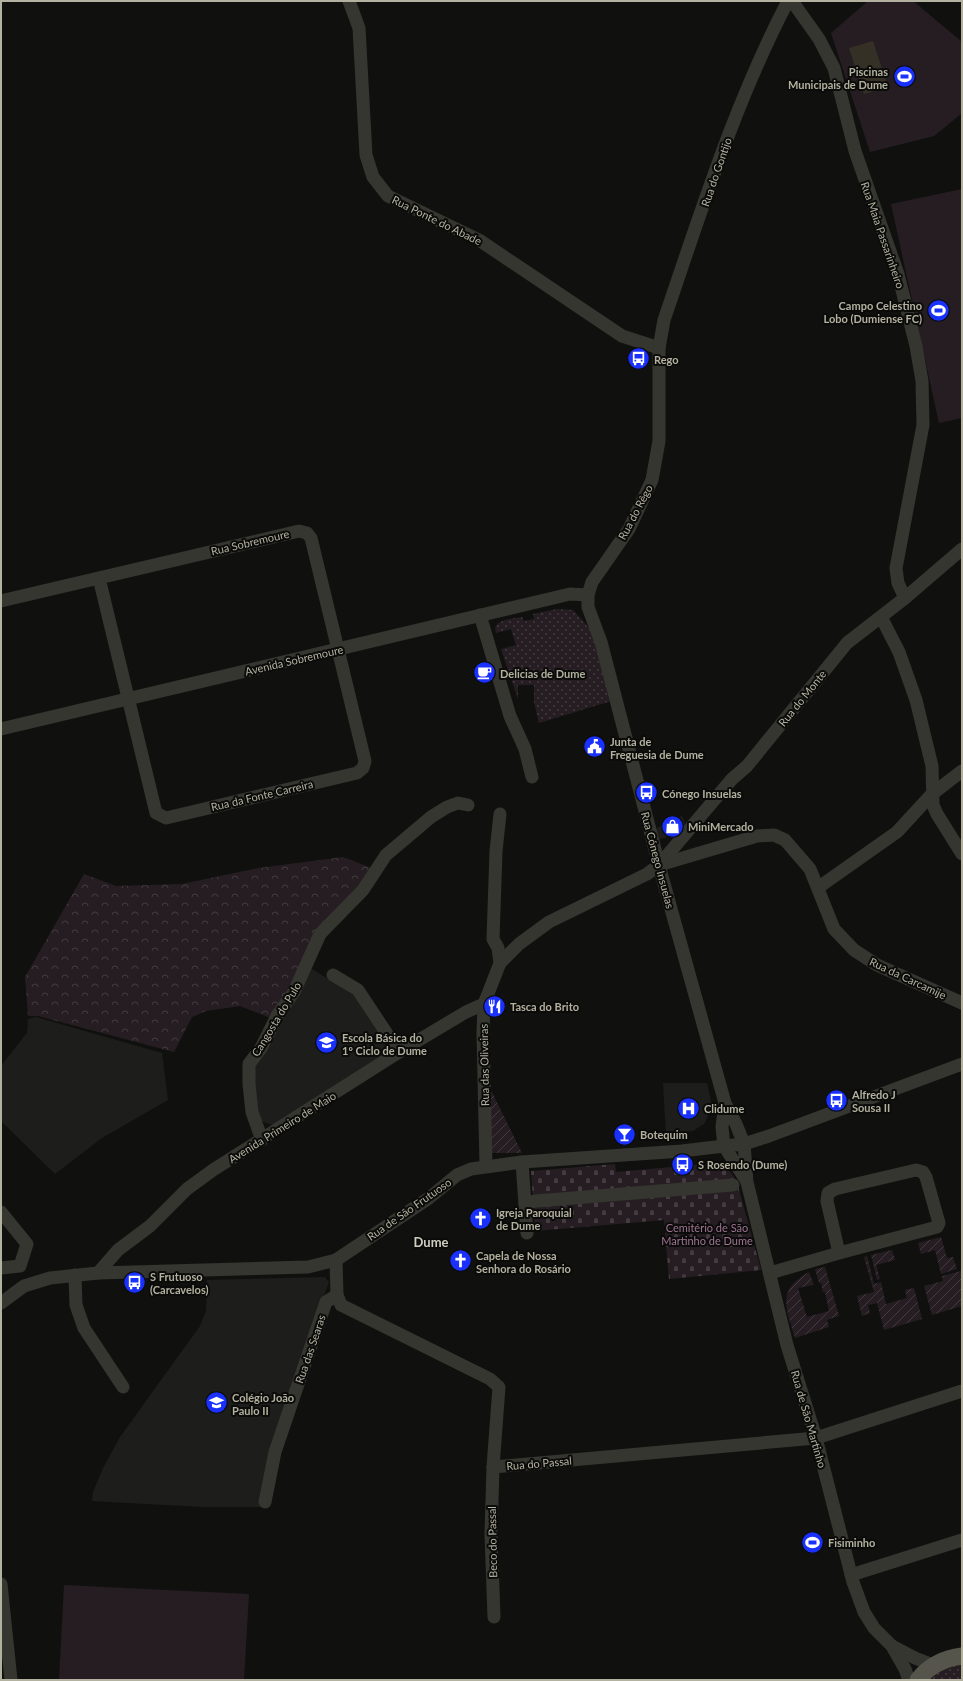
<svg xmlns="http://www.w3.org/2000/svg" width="963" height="1681" viewBox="0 0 963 1681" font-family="Lato,sans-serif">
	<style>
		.built { fill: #1d1e1b }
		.grass { fill: url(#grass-dots) }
		.forest { fill: url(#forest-crowns) }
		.cemetery { fill: url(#cemetery-stones) }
		.garden { fill: url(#garden-furrows) }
		.pitch { fill: #261d23 }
		.water { fill: #353025 }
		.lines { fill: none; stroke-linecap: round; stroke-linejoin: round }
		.minor { stroke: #353630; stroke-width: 13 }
		.major { stroke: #55554c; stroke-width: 17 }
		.labels { text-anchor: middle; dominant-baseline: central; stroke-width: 4; stroke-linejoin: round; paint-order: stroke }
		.poi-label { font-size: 11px; font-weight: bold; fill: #b3b19f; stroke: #0b0b0a; text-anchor: start }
		.street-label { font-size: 11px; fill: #b3b19f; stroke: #0b0b0a }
		.park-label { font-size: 11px; fill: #9f7492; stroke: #0b0b0a }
		.quarter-label { font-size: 13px; font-weight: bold; fill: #cecec0; stroke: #0b0b0a }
	</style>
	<defs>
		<pattern id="grass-dots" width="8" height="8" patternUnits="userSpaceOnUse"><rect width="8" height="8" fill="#261d23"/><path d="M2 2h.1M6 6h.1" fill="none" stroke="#433b40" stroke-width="1.8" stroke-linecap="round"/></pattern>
		<pattern id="forest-crowns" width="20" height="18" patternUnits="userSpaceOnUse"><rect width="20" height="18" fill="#261d23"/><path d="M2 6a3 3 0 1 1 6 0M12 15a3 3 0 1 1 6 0" fill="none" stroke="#433b40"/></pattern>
		<pattern id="cemetery-stones" width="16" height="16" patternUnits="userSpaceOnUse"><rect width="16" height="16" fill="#261d23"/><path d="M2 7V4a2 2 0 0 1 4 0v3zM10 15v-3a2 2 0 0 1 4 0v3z" fill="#433b40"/></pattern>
		<pattern id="garden-furrows" width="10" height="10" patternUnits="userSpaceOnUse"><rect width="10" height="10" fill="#261d23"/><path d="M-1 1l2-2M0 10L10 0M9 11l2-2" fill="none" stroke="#433b40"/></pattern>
	</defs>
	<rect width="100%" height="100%" fill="#10110f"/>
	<g class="built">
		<polygon points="682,816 685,823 673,835 658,840 655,829"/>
		<polygon points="309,967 355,996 390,1050 276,1126 269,1124 261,1121 256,1107 253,1066"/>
		<polygon points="36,1017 162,1053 168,1100 102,1138 55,1174 1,1121 1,1066 27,1033 28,1019"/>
		<polygon points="663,1083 707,1083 712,1105 710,1112 704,1124 693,1131 666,1134"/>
		<polygon points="325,1277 329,1282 298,1368 261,1507 202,1507 92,1501 93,1492 103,1468 120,1437 200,1326 206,1311 207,1280"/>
	</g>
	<g class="grass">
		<path d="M557 609 573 610 591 630 611 701 539 723 534 702V685H518V699L501 649 516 645 511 629 496 633C491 619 513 619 522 617L524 621 534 619 533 614Z"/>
		<polygon points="962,1663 962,1680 927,1680 940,1670"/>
	</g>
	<polygon class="forest" points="343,857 374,869 328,922 291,989 271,1018 240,1006 206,1011 192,1017 174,1052 38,1016 28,1016 25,977 84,874 116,886 182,884 259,868"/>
	<path class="cemetery" d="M615 1164 616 1172 706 1164C724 1165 732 1169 738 1186L761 1270 669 1279 664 1220 535 1231 531 1171Z"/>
	<g class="garden">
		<polygon points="484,1076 522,1153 486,1153"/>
		<polygon points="941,1237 947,1258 953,1257 957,1269 941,1274 935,1250 921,1254 918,1243"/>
		<polygon points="892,1250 895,1260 876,1265 880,1279 877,1280 871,1255"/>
		<polygon points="867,1256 874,1284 881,1282 886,1304 907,1298 905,1290 914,1288 922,1319 884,1330 877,1303 868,1305 870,1313 862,1316 857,1296 874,1292 864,1257"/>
		<path d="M825 1267 839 1316 827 1320 829 1327 795 1338C786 1308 776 1290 809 1272L814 1285 798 1288 807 1317 829 1311 825 1292H823L821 1283H819L815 1269Z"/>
		<polygon points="961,1271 962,1277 962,1306 932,1315 924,1286 943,1281 942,1276"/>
	</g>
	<g class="pitch">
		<polygon points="868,1 913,1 962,42 962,113 934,136 870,152 831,33"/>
		<polygon points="962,189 962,418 939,423 891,204"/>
		<polygon points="64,1585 249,1594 244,1680 59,1680"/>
	</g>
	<polygon class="water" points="873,41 888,87 864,94 849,48"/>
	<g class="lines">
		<g class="minor">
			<polyline points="349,1 359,28 366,155 373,177 388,196 479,240 622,336 659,348"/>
			<path d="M788 1C735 102 701 212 664 320L659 348V441L652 480 629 529 592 582 588 595V607L601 642 663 880 725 1103 736 1124 744 1144 747 1182 787 1345 816 1438 853 1582 864 1612 874 1628 892 1646 905 1669 909 1680"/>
			<polyline points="792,1 819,39 834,68 855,151 898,274 916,346 922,381 923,425 896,568 898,583 905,598"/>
			<polyline points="1,601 299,531 307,533 311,538 365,761 363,768 357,773 166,818 156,813 99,578"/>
			<polyline points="480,615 510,716 525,749 532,777"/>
			<polyline points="881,617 899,652 916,700 932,766 933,805 937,814 962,854"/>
			<polyline points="1,729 570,594 588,595"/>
			<polyline points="659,865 757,836 774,835 785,840 810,869 834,929 854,950 877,965 962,1003"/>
			<polyline points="819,887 897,832 932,794 962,771"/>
			<polyline points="500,963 498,948 493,939 496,851 500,814"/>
			<polyline points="333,975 358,990 399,1052"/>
			<polyline points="725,1103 722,1127 724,1146 746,1180"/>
			<polyline points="262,1140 252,1112 249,1084 249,1064 261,1048 278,1014 294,992 320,934 363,890 386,855 431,817 447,807 458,803 468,805"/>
			<polyline points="522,1162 527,1233"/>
			<polyline points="486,1166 483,1033 484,1004 500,963 519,944 549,922 647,874 659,865 732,779 747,766 847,643 905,598 962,549"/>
			<polyline points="525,1203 536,1201 733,1185"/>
			<polyline points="1,1212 27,1244 20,1266 1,1268"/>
			<polyline points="336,1260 337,1295 341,1305 490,1379 499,1387 493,1467 491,1534 494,1617"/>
			<polyline points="98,1273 118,1250 150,1226 187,1189 213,1170 399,1052 466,1012 484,1004"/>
			<polyline points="770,1273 839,1253 937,1227 939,1223 926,1177 923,1172 916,1170 835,1189 828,1193 827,1201 839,1253"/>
			<polyline points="75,1275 76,1305 84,1328 123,1387"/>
			<polyline points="1,1303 24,1286 50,1278 98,1273 308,1267 336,1260 429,1198 457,1175 471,1169 522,1162 682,1151 724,1146 744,1144 769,1136 962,1064"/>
			<polyline points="493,1467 816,1438 962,1391"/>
			<polyline points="265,1502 275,1452 326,1302 337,1295"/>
			<polyline points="851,1575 962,1540"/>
			<polyline points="1,1584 11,1680"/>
			<polyline points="892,1646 915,1658 933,1665"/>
		</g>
		<path class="major" d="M918 1680C928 1666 945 1658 962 1656"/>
	</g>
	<defs>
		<symbol id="stadium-disc" viewBox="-11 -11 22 22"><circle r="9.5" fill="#1a30fd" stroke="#0b0b0a"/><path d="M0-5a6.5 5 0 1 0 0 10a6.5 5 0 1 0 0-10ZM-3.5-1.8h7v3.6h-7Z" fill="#fff"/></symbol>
		<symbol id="bus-disc" viewBox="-11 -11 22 22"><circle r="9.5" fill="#1a30fd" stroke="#0b0b0a"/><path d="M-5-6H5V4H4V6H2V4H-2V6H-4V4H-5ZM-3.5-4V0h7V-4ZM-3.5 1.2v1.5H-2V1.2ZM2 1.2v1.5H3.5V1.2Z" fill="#fff"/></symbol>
		<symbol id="cafe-disc" viewBox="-11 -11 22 22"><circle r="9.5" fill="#1a30fd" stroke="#0b0b0a"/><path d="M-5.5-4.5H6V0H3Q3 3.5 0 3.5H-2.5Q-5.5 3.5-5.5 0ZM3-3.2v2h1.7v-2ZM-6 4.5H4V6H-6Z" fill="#fff"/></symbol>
		<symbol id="civic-disc" viewBox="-11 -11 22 22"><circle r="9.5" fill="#1a30fd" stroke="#0b0b0a"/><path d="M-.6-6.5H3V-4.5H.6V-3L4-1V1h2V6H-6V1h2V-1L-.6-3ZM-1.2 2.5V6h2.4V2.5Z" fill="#fff"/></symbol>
		<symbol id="shop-disc" viewBox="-11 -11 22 22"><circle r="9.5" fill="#1a30fd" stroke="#0b0b0a"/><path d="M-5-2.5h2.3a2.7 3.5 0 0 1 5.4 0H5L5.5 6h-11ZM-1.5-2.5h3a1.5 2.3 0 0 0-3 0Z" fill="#fff"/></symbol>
		<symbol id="restaurant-disc" viewBox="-11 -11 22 22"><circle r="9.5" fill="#1a30fd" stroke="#0b0b0a"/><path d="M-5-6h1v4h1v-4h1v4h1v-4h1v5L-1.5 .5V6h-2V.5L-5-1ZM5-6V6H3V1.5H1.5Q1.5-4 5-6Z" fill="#fff"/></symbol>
		<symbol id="school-disc" viewBox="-11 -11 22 22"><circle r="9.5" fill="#1a30fd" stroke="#0b0b0a"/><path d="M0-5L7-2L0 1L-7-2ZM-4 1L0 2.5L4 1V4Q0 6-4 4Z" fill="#fff"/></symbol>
		<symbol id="hospital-disc" viewBox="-11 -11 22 22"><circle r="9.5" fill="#1a30fd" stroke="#0b0b0a"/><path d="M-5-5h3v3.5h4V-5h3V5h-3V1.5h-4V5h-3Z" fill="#fff"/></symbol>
		<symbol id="bar-disc" viewBox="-11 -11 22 22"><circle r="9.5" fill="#1a30fd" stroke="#0b0b0a"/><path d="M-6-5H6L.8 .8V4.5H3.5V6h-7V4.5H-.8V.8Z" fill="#fff"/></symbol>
		<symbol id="church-disc" viewBox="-11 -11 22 22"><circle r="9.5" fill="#1a30fd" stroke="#0b0b0a"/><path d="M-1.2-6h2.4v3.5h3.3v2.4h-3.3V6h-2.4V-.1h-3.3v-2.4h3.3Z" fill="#fff"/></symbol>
	</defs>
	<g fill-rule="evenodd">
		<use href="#stadium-disc" x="892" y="64" width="25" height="25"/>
		<use href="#stadium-disc" x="926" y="298" width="25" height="25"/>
		<use href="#bus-disc" x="626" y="346" width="25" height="25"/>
		<use href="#cafe-disc" x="472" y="660" width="25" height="25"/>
		<use href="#civic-disc" x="582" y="734" width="25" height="25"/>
		<use href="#bus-disc" x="634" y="780" width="25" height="25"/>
		<use href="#shop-disc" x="660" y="814" width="25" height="25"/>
		<use href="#restaurant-disc" x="482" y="994" width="25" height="25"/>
		<use href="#school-disc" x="314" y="1030" width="25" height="25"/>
		<use href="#bus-disc" x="824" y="1088" width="25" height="25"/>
		<use href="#hospital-disc" x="676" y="1096" width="25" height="25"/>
		<use href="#bar-disc" x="612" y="1122" width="25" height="25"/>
		<use href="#bus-disc" x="670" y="1152" width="25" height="25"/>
		<use href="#church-disc" x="468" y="1206" width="25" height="25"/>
		<use href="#church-disc" x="448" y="1248" width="25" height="25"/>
		<use href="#bus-disc" x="122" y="1270" width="25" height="25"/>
		<use href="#school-disc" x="204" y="1390" width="25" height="25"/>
		<use href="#stadium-disc" x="800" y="1530" width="25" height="25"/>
	</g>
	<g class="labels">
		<g class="poi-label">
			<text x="888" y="71" text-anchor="end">Piscinas<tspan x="888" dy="13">Municipais de Dume</tspan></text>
			<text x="922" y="305" text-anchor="end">Campo Celestino<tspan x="922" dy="13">Lobo (Dumiense FC)</tspan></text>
			<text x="654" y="359">Rego</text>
			<text x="500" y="673">Delicias de Dume</text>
			<text x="610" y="741">Junta de<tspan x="610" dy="13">Freguesia de Dume</tspan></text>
			<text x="662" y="793">Cónego Insuelas</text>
			<text x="688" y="826">MiniMercado</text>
			<text x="510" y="1006">Tasca do Brito</text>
			<text x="342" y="1037">Escola Básica do<tspan x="342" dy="13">1º Ciclo de Dume</tspan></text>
			<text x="852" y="1094">Alfredo J<tspan x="852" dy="13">Sousa II</tspan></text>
			<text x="704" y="1108">Clidume</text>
			<text x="640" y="1134">Botequim</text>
			<text x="698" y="1164">S Rosendo (Dume)</text>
			<text x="496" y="1212">Igreja Paroquial<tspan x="496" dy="13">de Dume</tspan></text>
			<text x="476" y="1255">Capela de Nossa<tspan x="476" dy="13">Senhora do Rosário</tspan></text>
			<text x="150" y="1276">S Frutuoso<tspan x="150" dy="13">(Carcavelos)</tspan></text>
			<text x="232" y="1397">Colégio João<tspan x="232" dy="13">Paulo II</tspan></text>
			<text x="828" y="1542">Fisiminho</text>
		</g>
		<g class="street-label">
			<text transform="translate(716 172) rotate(-71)">Rua do Gontijo</text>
			<text transform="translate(437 220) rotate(26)">Rua Ponte do Abade</text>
			<text transform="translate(883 235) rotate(71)">Rua Maia Passarinheiro</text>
			<text transform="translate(635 512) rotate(-62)">Rua do Rêgo</text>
			<text transform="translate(250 542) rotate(-13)">Rua Sobremoure</text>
			<text transform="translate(294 660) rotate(-13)">Avenida Sobremoure</text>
			<text transform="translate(802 698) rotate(-51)">Rua do Monte</text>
			<text transform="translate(262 795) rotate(-13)">Rua da Fonte Carreira</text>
			<text transform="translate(658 860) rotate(75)">Rua Cónego Insuelas</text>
			<text transform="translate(908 978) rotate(25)">Rua da Carcamije</text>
			<text transform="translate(276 1019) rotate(-59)">Cangosta do Pulo</text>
			<text transform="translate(484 1065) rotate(-91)">Rua das Oliveiras</text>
			<text transform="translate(282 1127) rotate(-32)">Avenida Primeiro de Maio</text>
			<text transform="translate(409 1209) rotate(-35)">Rua de São Frutuoso</text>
			<text transform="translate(310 1349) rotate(-71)">Rua das Searas</text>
			<text transform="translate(809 1419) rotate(74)">Rua de São Martinho</text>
			<text transform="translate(539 1463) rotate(-5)">Rua do Passal</text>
			<text transform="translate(492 1542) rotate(-91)">Beco do Passal</text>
		</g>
		<g class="park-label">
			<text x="707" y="1227">Cemitério de São<tspan x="707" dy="13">Martinho de Dume</tspan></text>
		</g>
		<g class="quarter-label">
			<text x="431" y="1242">Dume</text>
		</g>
	</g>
	<rect width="963" height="1681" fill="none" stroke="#b3b19f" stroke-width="4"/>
</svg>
